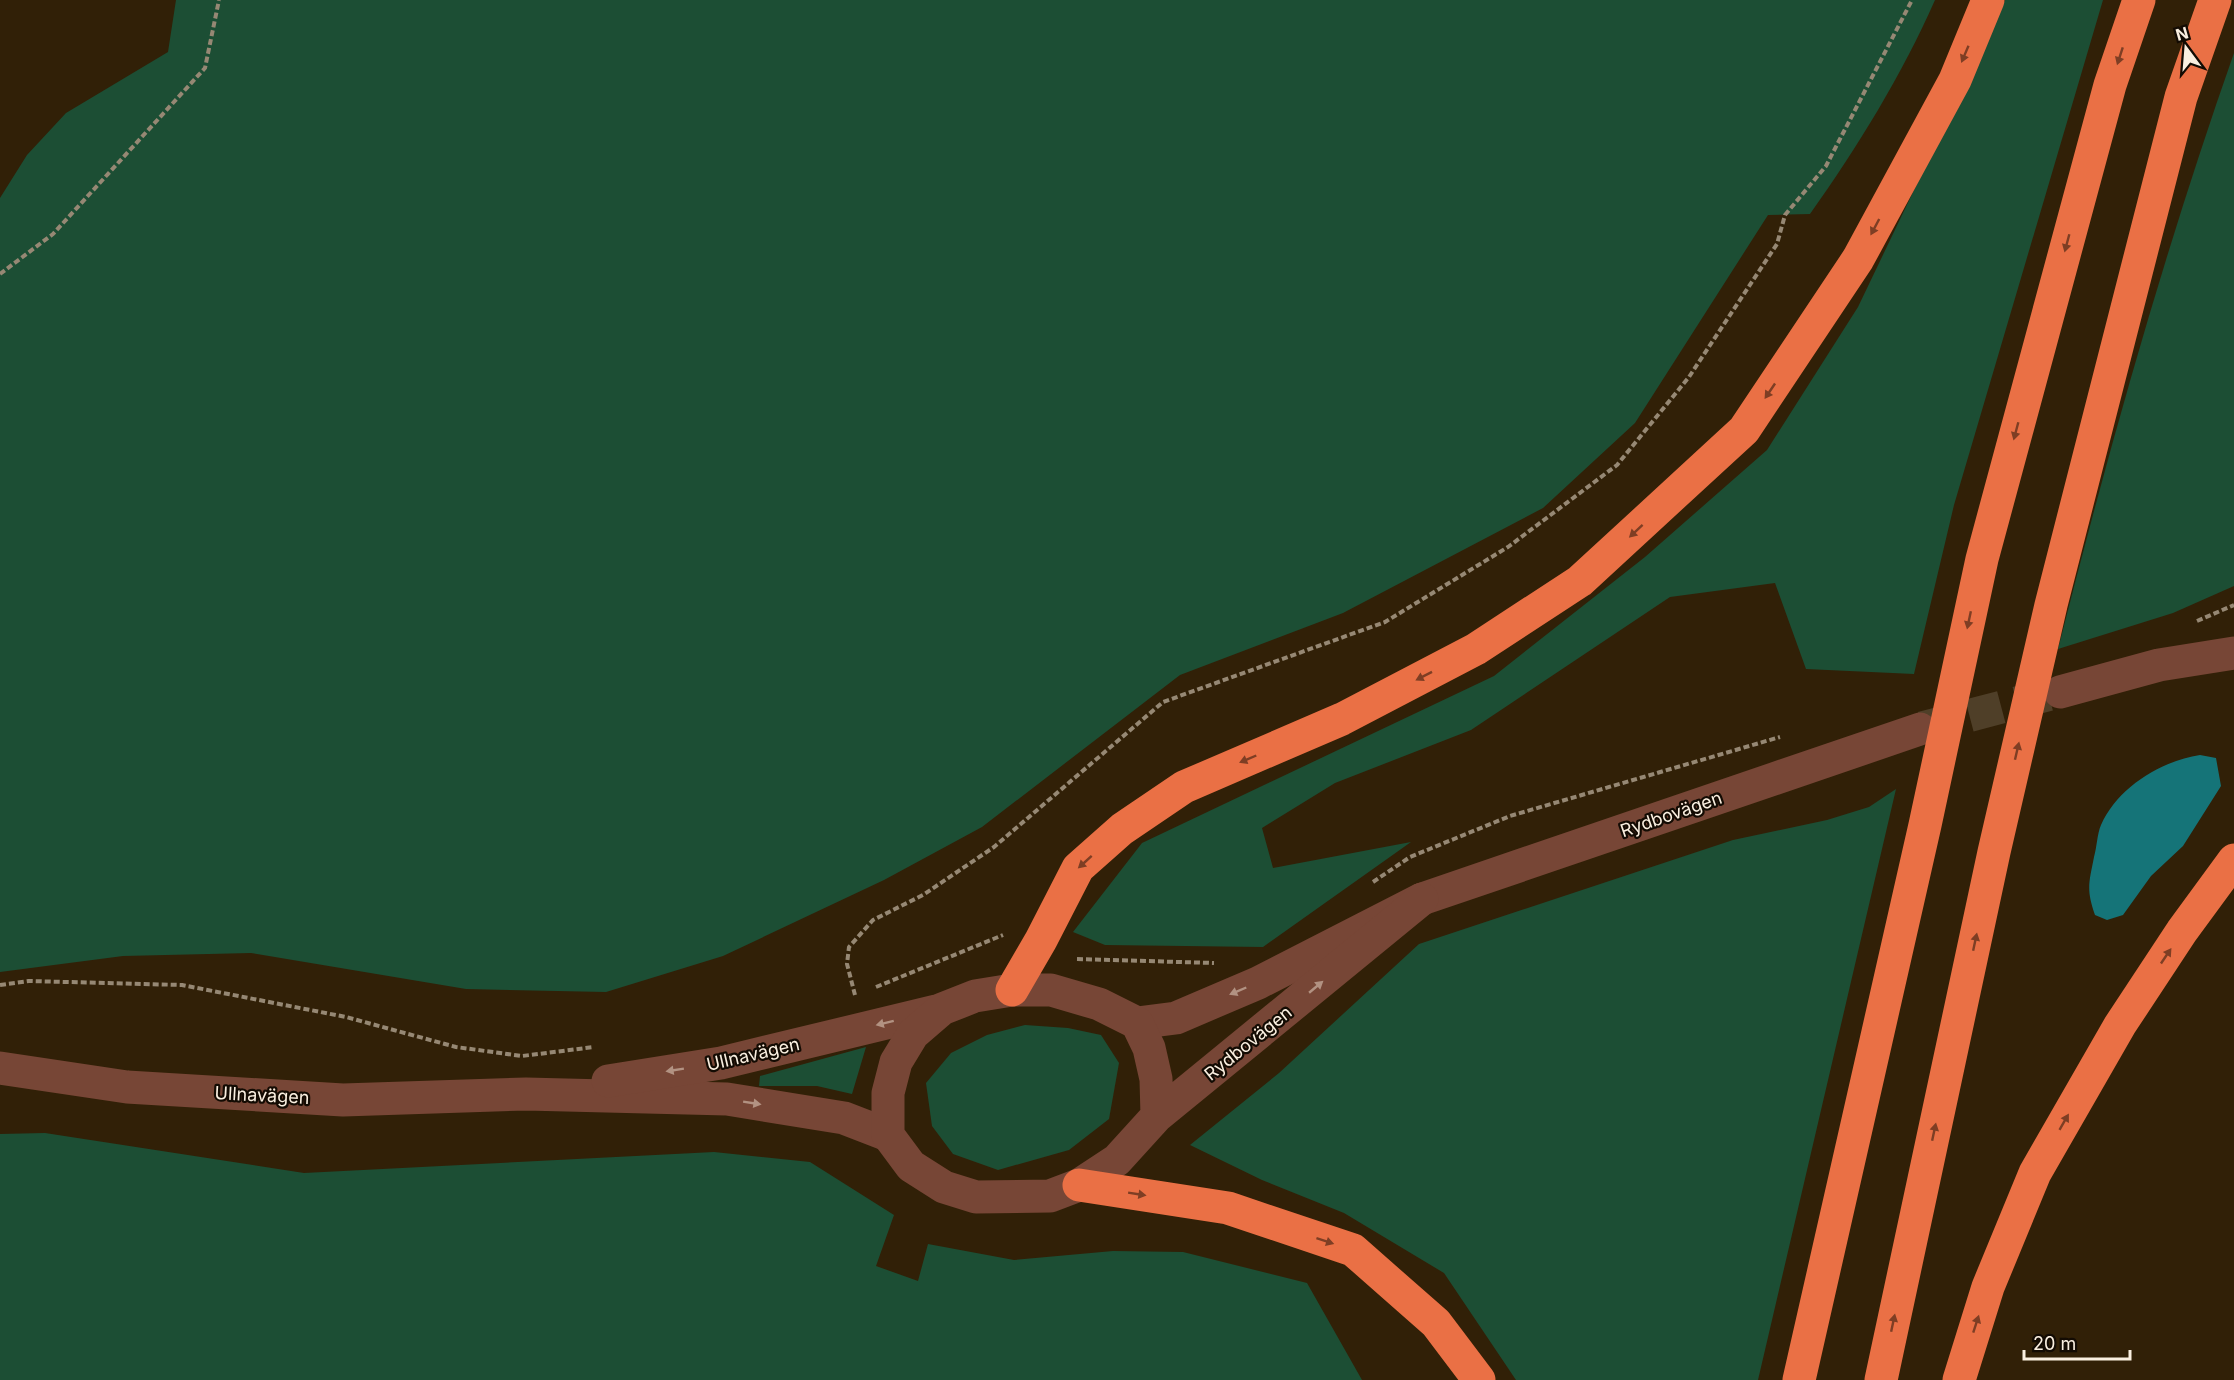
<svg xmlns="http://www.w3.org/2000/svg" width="2234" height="1380" viewBox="0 0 2234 1380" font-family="Inter,sans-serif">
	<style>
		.green { fill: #1c4e34 }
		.water { fill: #157478 }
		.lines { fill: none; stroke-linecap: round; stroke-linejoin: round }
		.minor-tunnel { stroke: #4f3f28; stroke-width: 33; stroke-dasharray: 33 16; stroke-linecap: butt }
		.path { stroke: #968874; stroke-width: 4; stroke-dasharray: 6 3; stroke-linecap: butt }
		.minor { stroke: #774636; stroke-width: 33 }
		.highway { stroke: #ea7045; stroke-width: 33 }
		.oneway { fill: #7e3e24 }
		.oneway2 { fill: #b29282 }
		.labels { text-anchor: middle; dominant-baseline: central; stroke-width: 4.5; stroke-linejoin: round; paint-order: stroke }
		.street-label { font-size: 18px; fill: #faefe0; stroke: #130b03 }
	</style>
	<rect width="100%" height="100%" fill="#312007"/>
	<g class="green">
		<path d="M176 0H1935C1902 75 1857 148 1810 214L1768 215 1635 423 1543 508 1343 613 1180 675 982 827 884 880 723 956 606 992 466 989 251 953 123 956 0 972V198L27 155 66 113 168 52Z"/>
		<polygon points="2005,0 2103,0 1954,505 1914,674 1806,669 1775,583 1670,597 1471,730 1335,783 1262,828 1273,868 1411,842 1263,947 1105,945 1073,932 1142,843 1494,676 1645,557 1767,450 1858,307"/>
		<path d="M2234 53V586L2173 613 2058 649C2109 448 2165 249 2234 53Z"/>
		<polygon points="1896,789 1758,1380 1516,1380 1444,1273 1344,1213 1262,1180 1190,1145 1279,1073 1419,944 1733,840 1827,820 1869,807"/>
		<polygon points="1025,1025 1068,1028 1101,1035 1119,1063 1109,1119 1069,1150 998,1170 953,1154 932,1126 926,1083 951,1053 987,1035"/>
		<polygon points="866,1047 852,1094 817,1086 759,1086 760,1076"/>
		<polygon points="45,1133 304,1173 714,1152 810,1162 894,1215 876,1266 918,1281 928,1244 1014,1260 1113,1251 1183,1252 1307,1283 1362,1380 0,1380 0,1134"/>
	</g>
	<path class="water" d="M2200 755 2216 758 2221 786 2183 846 2151 876 2123 915 2107 920 2095 915C2086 889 2089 883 2094 857 2097 847 2097 834 2101 825 2118 787 2161 761 2200 755Z"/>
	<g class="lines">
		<polyline class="minor-tunnel" points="1922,728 2055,693"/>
		<g class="path">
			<polyline points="0,274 53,234 205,68 219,0"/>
			<polyline points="2197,621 2234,605"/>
			<polyline points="1373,882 1410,857 1510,816 1780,737"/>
			<polyline points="1077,959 1214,963"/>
			<polyline points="0,985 29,981 182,985 346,1017 456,1047 522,1056 594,1047"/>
			<polyline points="876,987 1003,935"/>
			<polyline points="855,995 847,964 849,947 873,920 923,895 994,847 1163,702 1385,622 1508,547 1617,465 1689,377 1777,244 1785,215 1826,166 1912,0"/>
		</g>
		<g class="minor">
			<polyline points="2060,692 2159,665 2234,653"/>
			<polyline points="1137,1023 1176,1018 1258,983 1422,899 1920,729"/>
			<polyline points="0,1068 127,1087 343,1100 526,1094 727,1099 844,1118 888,1135"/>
			<polyline points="608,1081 721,1063 936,1011"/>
			<polyline points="1157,1116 1156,1079 1149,1048 1137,1023 1099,1004 1051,990 1012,990 975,996 942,1009 913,1034 896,1062 888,1093 888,1135 911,1166 944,1187 976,1197 1050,1196 1079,1185 1117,1160 1157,1116 1422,899"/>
		</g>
		<g class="highway">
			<polyline points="1012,990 1041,940 1078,868 1122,829 1184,787 1342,719 1476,649 1580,581 1744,430 1858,259 1955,80 1988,0"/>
			<polyline points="1079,1185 1228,1208 1353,1250 1436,1323 1479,1380"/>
			<polyline points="1799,1380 1925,825 1982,559 2110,85 2139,0"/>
			<polyline points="1881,1380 1994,852 2051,605 2181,97 2215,0"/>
			<polyline points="1959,1380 1988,1287 2035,1173 2120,1025 2182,931 2234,860"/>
		</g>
	</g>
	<defs><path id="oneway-solid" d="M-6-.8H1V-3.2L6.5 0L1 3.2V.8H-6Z" transform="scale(1.5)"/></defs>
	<g class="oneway">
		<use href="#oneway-solid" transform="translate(1965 54) rotate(113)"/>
		<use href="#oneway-solid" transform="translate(2120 56) rotate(108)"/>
		<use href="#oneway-solid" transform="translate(1875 227) rotate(118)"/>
		<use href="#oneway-solid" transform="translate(2067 243) rotate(105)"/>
		<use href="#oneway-solid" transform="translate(1770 391) rotate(124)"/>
		<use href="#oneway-solid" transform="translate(2016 431) rotate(105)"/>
		<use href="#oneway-solid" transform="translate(1636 531) rotate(137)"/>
		<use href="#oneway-solid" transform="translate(1969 620) rotate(102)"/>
		<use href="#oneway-solid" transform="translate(1424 676) rotate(153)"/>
		<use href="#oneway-solid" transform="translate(2017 751) rotate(-77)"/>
		<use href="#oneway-solid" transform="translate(1248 759) rotate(157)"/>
		<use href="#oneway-solid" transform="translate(1085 862) rotate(138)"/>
		<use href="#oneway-solid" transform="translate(1975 942) rotate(-78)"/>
		<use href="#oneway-solid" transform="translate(2166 956) rotate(-56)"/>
		<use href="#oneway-solid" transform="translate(2064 1122) rotate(-60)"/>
		<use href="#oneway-solid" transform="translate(1934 1132) rotate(-78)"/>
		<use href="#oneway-solid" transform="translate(1137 1194) rotate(9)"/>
		<use href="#oneway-solid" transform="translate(1325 1241) rotate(18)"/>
		<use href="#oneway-solid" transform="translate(1893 1323) rotate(-78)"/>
		<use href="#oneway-solid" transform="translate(1976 1324) rotate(-72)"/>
	</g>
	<g class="oneway2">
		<use href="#oneway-solid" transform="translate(1316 987) rotate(-40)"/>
		<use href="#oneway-solid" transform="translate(1238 991) rotate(157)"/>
		<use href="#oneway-solid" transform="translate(885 1023) rotate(166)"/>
		<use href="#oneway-solid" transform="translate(675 1070) rotate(171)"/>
		<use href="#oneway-solid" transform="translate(752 1103) rotate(9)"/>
	</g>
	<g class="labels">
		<g class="street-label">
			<text transform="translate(1671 814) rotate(-19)">Rydbovägen</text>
			<text transform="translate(1248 1043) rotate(-39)">Rydbovägen</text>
			<text transform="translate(753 1054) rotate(-13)">Ullnavägen</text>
			<text transform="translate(262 1095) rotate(3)">Ullnavägen</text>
		</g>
	</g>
	<g transform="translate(2186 48) rotate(344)" stroke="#130b03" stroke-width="4.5" paint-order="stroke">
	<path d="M0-4.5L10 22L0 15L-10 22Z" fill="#faefe0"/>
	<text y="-9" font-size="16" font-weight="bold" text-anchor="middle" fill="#faefe0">N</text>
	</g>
	<path d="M2024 1350v9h106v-9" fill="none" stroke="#faefe0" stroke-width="3"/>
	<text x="2033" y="1350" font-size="18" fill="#faefe0" stroke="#130b03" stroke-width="4.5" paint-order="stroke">20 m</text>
</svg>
